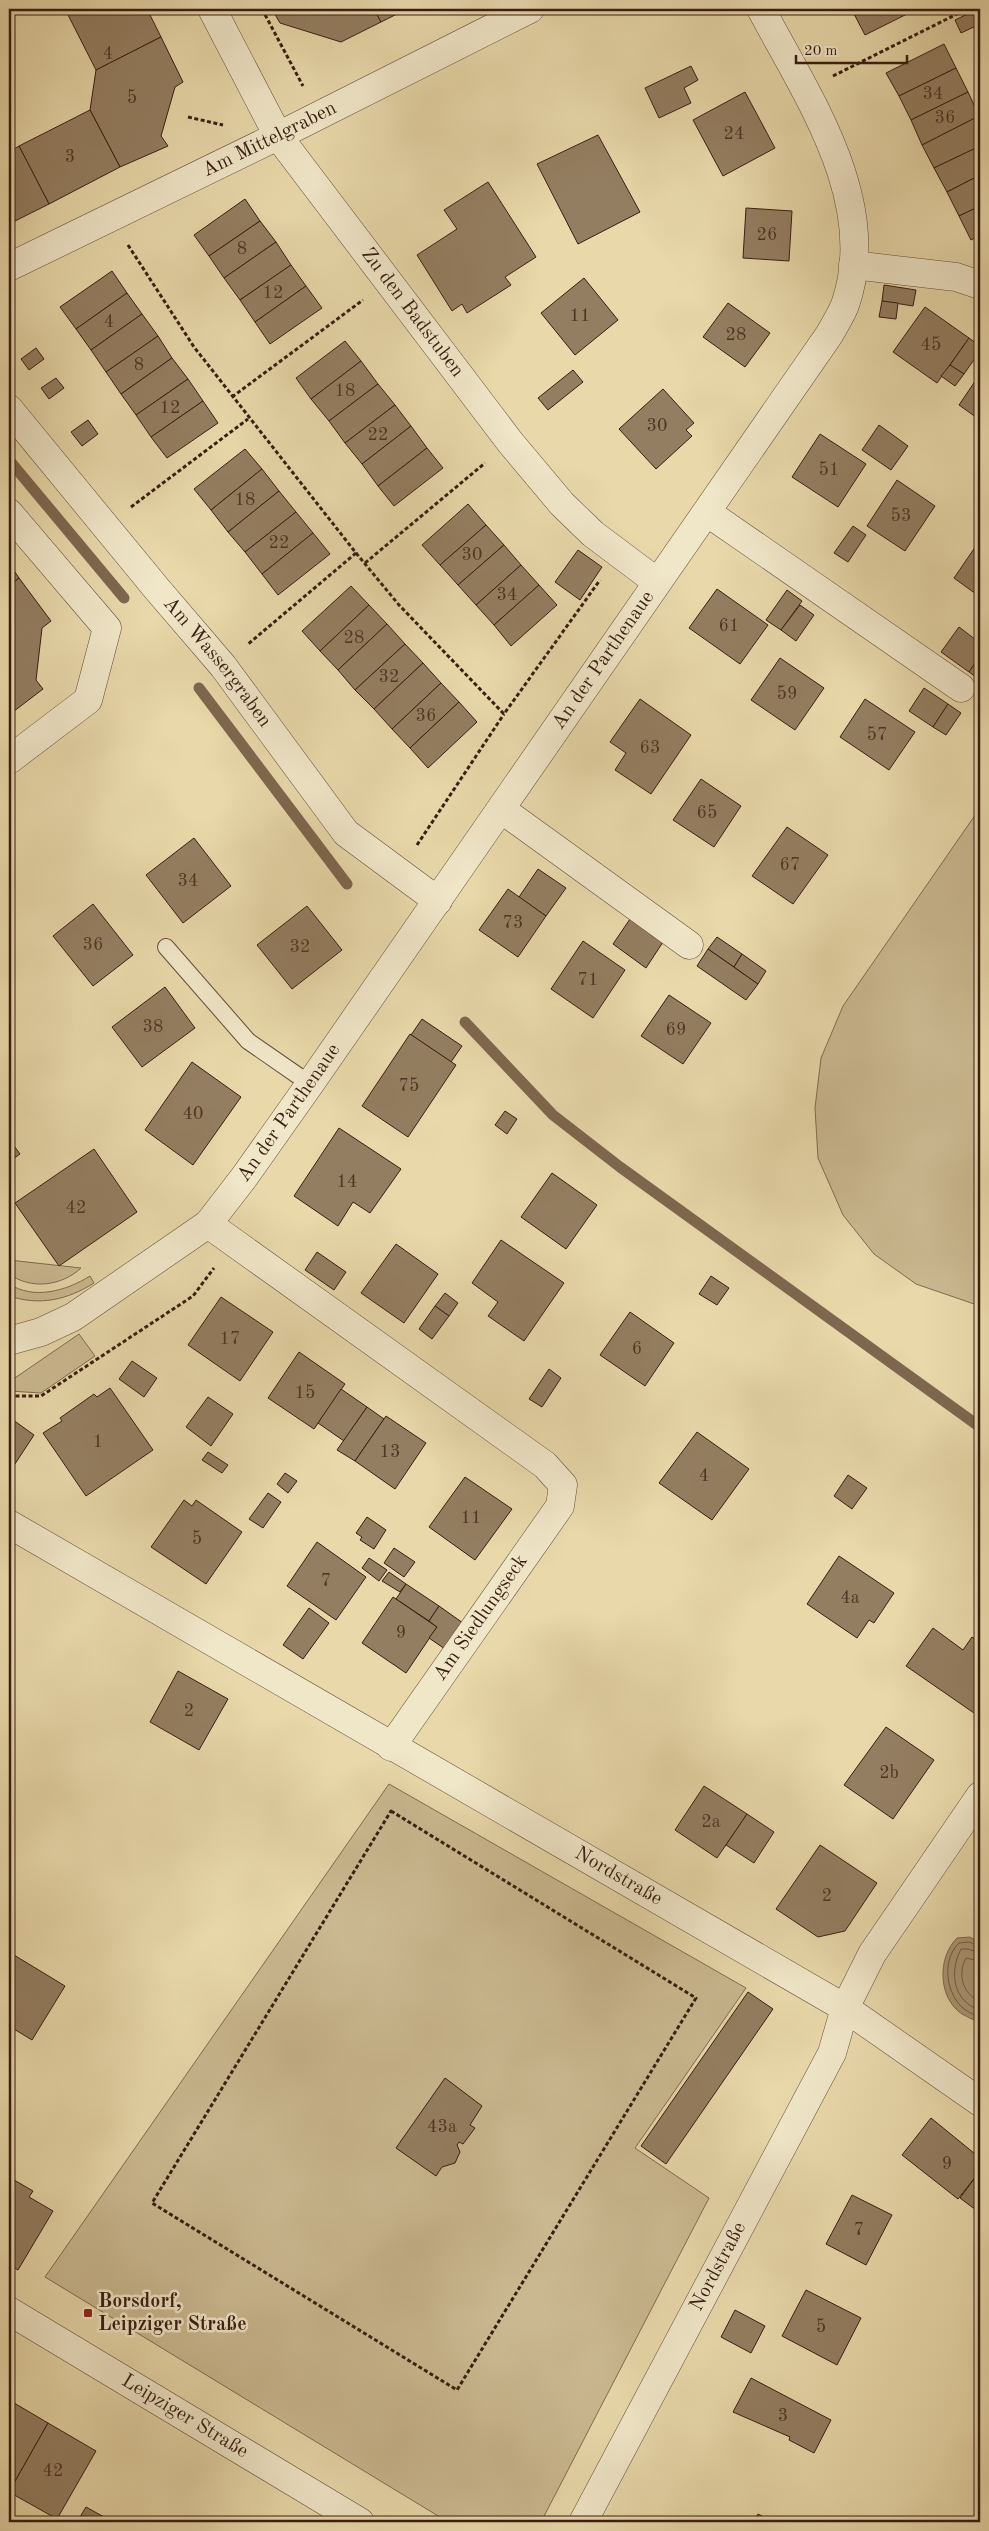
<svg xmlns="http://www.w3.org/2000/svg" width="989" height="2531" viewBox="0 0 989 2531" font-family="'Old Standard TT',serif">
	<style>
		.green { fill: #cab890; stroke: #816a50 }
		.water { fill: #ac9876; stroke: #7e674e }
		.lines { fill: none; stroke-linecap: round; stroke-linejoin: round }
		.shore { stroke: #725a44; stroke-width: 1 }
		.stream { stroke: #7e674e; stroke-width: 11 }
		.building { fill: #947e61; stroke: #381d11 }
		.service-casing { stroke: #644c37; stroke-width: 18 }
		.minor-casing { stroke: #644c37; stroke-width: 29 }
		.tertiary-casing { stroke: #644c37; stroke-width: 29 }
		.path { stroke: #381d11; stroke-width: 3; stroke-dasharray: 4 2.5; stroke-linecap: butt }
		.service { stroke: #f0e6c8; stroke-width: 16 }
		.minor { stroke: #f0e6c8; stroke-width: 28 }
		.tertiary { stroke: #f0e6c8; stroke-width: 28 }
		.poi-dot { fill: #8f2418; stroke: #f0e6c8; stroke-width: 2 }
		.labels { text-anchor: middle; dominant-baseline: central; stroke-width: 5; stroke-linejoin: round; paint-order: stroke }
		.number-label { font-size: 18px; fill: #4f3525 }
		.street-label { font-size: 20px; fill: #381d11; stroke: #f0e6c8 }
		.poi-label { font-size: 20px; font-weight: bold; fill: #381d11; stroke: #f0e6c8; text-anchor: start }
	</style>
	<rect width="100%" height="100%" fill="#e8d8aa"/>
	<filter id="stains"><feTurbulence type="fractalNoise" baseFrequency=".004" numOctaves="4"/><feColorMatrix values="0 0 0 0 .2 0 0 0 0 .09 0 0 0 0 .02 0 0 0 .5 -.17"/></filter>
	<radialGradient id="worn" r=".72"><stop offset=".6" stop-color="#630" stop-opacity="0"/><stop offset="1" stop-color="#630" stop-opacity=".3"/></radialGradient>
	<g class="green">
		<polygon points="980,808 980,1306 916,1284 874,1254 843,1215 818,1158 815,1108 821,1058 843,1006"/>
		<path d="M9 1260 81 1268C62 1286 31 1290 9 1274Z"/>
		<path d="M90 1276 94 1283C67 1300 40 1306 9 1296V1284C34 1300 66 1291 90 1276Z"/>
		<polygon points="79,1334 95,1356 41,1393 9,1391 9,1382"/>
		<polygon points="389,1784 746,1988 635,2148 709,2198 541,2522 448,2522 45,2277"/>
	</g>
	<path class="water" d="M970 1937 980 1943V2021C974 2021 968 2017 962 2014 938 1998 937 1958 957 1938Z"/>
	<g class="lines">
		<g class="shore">
			<path d="M980 1947 969 1942 959 1943C937 1964 949 2012 980 2016"/>
			<path d="M980 1953 968 1949H961C949 1972 953 2002 980 2010"/>
			<path d="M980 1961 966 1958C957 1975 963 1994 980 2002"/>
		</g>
		<g class="stream">
			<polyline points="9,460 124,598"/>
			<polyline points="199,688 347,884"/>
			<polyline points="465,1022 553,1115 620,1167 980,1427"/>
		</g>
	</g>
	<g class="building">
		<polygon points="65,9 147,9 161,37 96,70"/>
		<polygon points="272,9 374,9 381,22 341,42 280,23"/>
		<polygon points="374,9 407,9 381,22"/>
		<polygon points="859,9 917,9 865,35 853,12"/>
		<polygon points="978,9 980,9 980,24 961,33 955,20"/>
		<polygon points="161,37 183,82 175,87 161,136 168,146 120,167 90,110 96,70"/>
		<polygon points="944,44 956,68 899,96 886,73"/>
		<polygon points="691,66 698,80 684,88 691,103 659,118 645,88"/>
		<polygon points="956,68 968,92 911,120 899,96"/>
		<polygon points="745,92 775,148 723,176 693,120"/>
		<polygon points="968,92 979,116 922,145 911,120"/>
		<polygon points="90,110 120,167 49,204 19,146"/>
		<polygon points="979,116 980,146 934,168 922,145"/>
		<polygon points="598,135 640,212 578,244 537,164"/>
		<polygon points="19,146 49,204 9,224 9,152"/>
		<polygon points="980,146 980,175 947,192 934,168"/>
		<polygon points="980,175 980,206 959,216 947,192"/>
		<polygon points="488,182 536,257 505,277 511,285 467,313 462,304 452,311 417,255 457,229 444,210"/>
		<polygon points="245,199 260,221 209,256 194,235"/>
		<polygon points="980,206 980,235 971,240 959,216"/>
		<polygon points="746,208 792,211 789,261 743,258"/>
		<polygon points="260,221 276,242 224,278 209,256"/>
		<polygon points="276,242 291,265 240,300 224,278"/>
		<polygon points="291,265 306,286 255,322 240,300"/>
		<polygon points="112,271 127,293 76,329 60,307"/>
		<polygon points="584,278 618,320 575,355 541,313"/>
		<polygon points="884,285 916,290 913,306 882,301"/>
		<polygon points="306,286 322,308 270,344 255,322"/>
		<polygon points="127,293 142,314 91,350 76,329"/>
		<polygon points="882,301 898,303 896,319 879,317"/>
		<polygon points="728,303 770,333 745,367 703,337"/>
		<polygon points="925,307 969,338 937,383 893,352"/>
		<polygon points="142,314 158,336 106,372 91,350"/>
		<polygon points="158,336 172,358 121,394 106,372"/>
		<polygon points="969,338 980,346 980,351 964,374 950,365"/>
		<polygon points="345,341 361,361 311,399 296,378"/>
		<polygon points="36,348 44,359 29,370 21,359"/>
		<polygon points="172,358 188,379 136,415 121,394"/>
		<polygon points="361,361 378,384 329,421 311,399"/>
		<polygon points="950,365 964,374 955,386 941,376"/>
		<polygon points="573,370 583,382 548,410 538,398"/>
		<polygon points="980,374 980,420 959,405"/>
		<polygon points="56,378 64,388 49,399 41,388"/>
		<polygon points="188,379 203,401 151,437 136,415"/>
		<polygon points="378,384 395,405 345,443 329,421"/>
		<polygon points="663,389 694,423 686,430 692,436 656,469 619,429"/>
		<polygon points="203,401 218,423 167,458 151,437"/>
		<polygon points="395,405 411,426 362,464 345,443"/>
		<polygon points="88,420 98,434 82,446 71,432"/>
		<polygon points="879,425 908,446 891,470 862,450"/>
		<polygon points="411,426 427,448 378,486 362,464"/>
		<polygon points="820,434 866,464 838,507 792,477"/>
		<polygon points="427,448 443,468 394,506 378,486"/>
		<polygon points="245,449 262,469 211,510 194,489"/>
		<polygon points="262,469 279,491 228,532 211,510"/>
		<polygon points="897,480 935,506 905,551 867,526"/>
		<polygon points="279,491 296,512 245,552 228,532"/>
		<polygon points="468,504 486,525 440,565 422,545"/>
		<polygon points="296,512 313,533 262,574 245,552"/>
		<polygon points="486,525 504,545 458,585 440,565"/>
		<polygon points="853,526 866,535 848,562 834,553"/>
		<polygon points="313,533 330,554 278,595 262,574"/>
		<polygon points="980,540 980,597 954,578"/>
		<polygon points="504,545 521,565 476,605 458,585"/>
		<polygon points="578,550 602,567 580,600 555,582"/>
		<polygon points="9,563 19,578 9,586"/>
		<polygon points="521,565 539,585 494,625 476,605"/>
		<polygon points="19,578 51,621 42,628 36,680 43,689 9,715 9,586"/>
		<polygon points="539,585 557,605 511,646 494,625"/>
		<polygon points="351,586 369,605 320,651 302,631"/>
		<polygon points="717,589 768,625 740,664 689,628"/>
		<polygon points="787,590 802,601 781,630 766,620"/>
		<polygon points="369,605 387,624 338,670 320,651"/>
		<polygon points="800,605 814,615 796,641 781,630"/>
		<polygon points="387,624 405,644 355,690 338,670"/>
		<polygon points="959,627 980,643 980,656 969,672 941,652"/>
		<polygon points="405,644 423,663 374,709 355,690"/>
		<polygon points="980,656 980,680 969,672"/>
		<polygon points="780,658 824,688 795,730 751,700"/>
		<polygon points="423,663 441,683 392,729 374,709"/>
		<polygon points="441,683 459,702 410,748 392,729"/>
		<polygon points="924,688 948,704 933,727 909,711"/>
		<polygon points="640,699 691,735 651,794 615,770 626,753 610,742"/>
		<polygon points="865,699 915,732 889,770 840,737"/>
		<polygon points="459,702 477,722 428,768 410,748"/>
		<polygon points="948,704 961,713 946,735 933,727"/>
		<polygon points="701,779 741,806 714,847 673,820"/>
		<polygon points="787,827 828,855 793,904 752,876"/>
		<polygon points="194,838 231,886 183,923 146,875"/>
		<polygon points="538,869 566,888 546,916 519,897"/>
		<polygon points="508,889 546,916 518,957 479,930"/>
		<polygon points="93,904 133,955 93,986 53,936"/>
		<polygon points="307,906 342,950 292,989 257,945"/>
		<polygon points="630,919 663,942 646,968 613,944"/>
		<polygon points="717,937 742,954 734,967 708,949"/>
		<polygon points="583,941 625,970 593,1018 551,989"/>
		<polygon points="708,949 758,984 746,1000 697,966"/>
		<polygon points="742,954 766,971 758,984 734,967"/>
		<polygon points="165,987 195,1028 142,1067 112,1027"/>
		<polygon points="669,995 711,1023 683,1064 641,1036"/>
		<polygon points="422,1019 462,1046 451,1062 411,1035"/>
		<polygon points="410,1034 456,1065 408,1137 362,1106"/>
		<polygon points="192,1062 241,1097 193,1165 145,1130"/>
		<polygon points="505,1111 517,1119 507,1134 495,1125"/>
		<polygon points="339,1128 401,1169 370,1213 353,1202 338,1226 294,1196"/>
		<polygon points="9,1139 20,1154 9,1162"/>
		<polygon points="94,1149 137,1212 59,1266 15,1203"/>
		<polygon points="552,1173 597,1205 566,1249 521,1217"/>
		<polygon points="501,1240 564,1283 524,1341 488,1316 498,1302 472,1283"/>
		<polygon points="396,1244 438,1274 404,1323 361,1293"/>
		<polygon points="317,1252 346,1272 334,1290 305,1270"/>
		<polygon points="711,1276 729,1288 717,1305 699,1294"/>
		<polygon points="445,1293 458,1303 449,1316 435,1306"/>
		<polygon points="221,1297 273,1332 240,1381 188,1345"/>
		<polygon points="435,1306 449,1316 432,1339 419,1329"/>
		<polygon points="630,1312 674,1343 645,1386 600,1355"/>
		<polygon points="299,1352 345,1384 314,1429 268,1398"/>
		<polygon points="132,1361 157,1378 144,1397 119,1379"/>
		<polygon points="549,1369 561,1378 542,1407 529,1399"/>
		<polygon points="110,1388 153,1450 86,1496 43,1433 62,1421 60,1418 94,1394 97,1397"/>
		<polygon points="341,1389 367,1407 344,1441 318,1423"/>
		<polygon points="208,1397 233,1414 211,1446 186,1427"/>
		<polygon points="367,1407 384,1419 355,1461 337,1450"/>
		<polygon points="386,1416 426,1443 395,1489 355,1461"/>
		<polygon points="9,1417 34,1435 9,1473"/>
		<polygon points="697,1432 749,1469 712,1520 659,1483"/>
		<polygon points="208,1452 228,1465 222,1473 202,1460"/>
		<polygon points="285,1473 297,1481 288,1493 277,1484"/>
		<polygon points="848,1475 867,1488 852,1509 834,1496"/>
		<polygon points="465,1477 512,1509 475,1560 429,1527"/>
		<polygon points="268,1493 281,1502 263,1528 249,1519"/>
		<polygon points="184,1500 192,1506 196,1500 242,1532 206,1584 151,1547"/>
		<polygon points="367,1517 386,1530 374,1549 360,1540 362,1537 356,1533"/>
		<polygon points="317,1542 366,1577 336,1620 287,1586"/>
		<polygon points="394,1548 415,1562 404,1577 384,1563"/>
		<polygon points="839,1556 894,1593 874,1623 869,1620 857,1638 807,1604"/>
		<polygon points="369,1558 387,1570 379,1581 362,1568"/>
		<polygon points="389,1572 406,1584 400,1592 382,1581"/>
		<polygon points="406,1584 439,1606 429,1621 396,1599"/>
		<polygon points="393,1597 437,1627 406,1673 362,1643"/>
		<polygon points="439,1606 463,1623 445,1649 429,1638 437,1627 429,1621"/>
		<polygon points="309,1608 329,1623 303,1659 283,1645"/>
		<polygon points="933,1628 963,1650 972,1637 980,1643 980,1704 974,1713 906,1666"/>
		<polygon points="178,1671 228,1699 199,1750 150,1722"/>
		<polygon points="886,1727 934,1760 893,1819 844,1785"/>
		<polygon points="704,1786 747,1814 717,1858 675,1830"/>
		<polygon points="747,1814 774,1832 754,1863 726,1845"/>
		<polygon points="820,1845 877,1883 845,1931 818,1937 776,1909"/>
		<polygon points="9,1952 65,1986 32,2040 9,2026"/>
		<polygon points="748,1992 773,2009 666,2164 641,2146"/>
		<polygon points="445,2078 482,2106 470,2125 475,2128 463,2144 459,2142 457,2145 460,2152 455,2163 442,2167 436,2176 396,2148"/>
		<polygon points="931,2118 980,2158 980,2171 958,2199 902,2155"/>
		<polygon points="980,2171 980,2213 960,2198"/>
		<polygon points="9,2177 33,2191 29,2197 53,2211 18,2270 9,2265"/>
		<polygon points="852,2195 892,2215 866,2265 826,2244"/>
		<polygon points="806,2290 861,2318 837,2365 782,2336"/>
		<polygon points="735,2310 765,2326 751,2353 721,2337"/>
		<polygon points="751,2378 831,2420 814,2453 789,2440 790,2437 733,2412"/>
		<polygon points="9,2400 48,2423 9,2492"/>
		<polygon points="48,2423 96,2451 57,2519 9,2492"/>
		<polygon points="86,2507 113,2522 77,2522"/>
		<polygon points="758,2514 773,2522 753,2522"/>
	</g>
	<g class="lines">
		<defs>
			<polyline id="service" points="166,947 248,1041 310,1084"/>
			<g id="minor">
				<path id="s1" d="M212 9 278 136 510 442 562 504 593 534 657 582"/>
				<polyline points="853,265 956,277 980,285"/>
				<path id="s2" d="M9 267 278 136 530 9"/>
				<path id="s3" d="M9 409 157 589 223 666 346 833 438 901"/>
				<polyline points="9,513 107,628 88,700 9,760"/>
				<polyline points="708,513 961,688"/>
				<polyline points="501,809 689,945"/>
				<polyline points="208,1224 545,1465 563,1485 560,1506 391,1747"/>
				<path id="s4" d="M9 1341 41 1332 73 1317 208 1224 245 1176 310 1084 829 335C834 326 841 315 845 305 881 202 807 96 761 9"/>
				<path id="s5" d="M9 1524 845 2008 980 2102"/>
				<path id="s6" d="M583 2522 832 2053 845 2008 872 1954 980 1796"/>
			</g>
			<g id="tertiary">
				<path id="s7" d="M9 2311 360 2522"/>
			</g>
		</defs>
		<use href="#service" class="service-casing"/>
		<use href="#minor" class="minor-casing"/>
		<use href="#tertiary" class="tertiary-casing"/>
		<g class="path">
			<polyline points="262,9 303,86"/>
			<polyline points="833,76 967,9"/>
			<polyline points="188,117 223,125"/>
			<polyline points="128,245 194,347 356,553 247,645"/>
			<polyline points="232,397 363,300"/>
			<polyline points="131,507 248,419"/>
			<polyline points="356,553 399,605 504,714 600,580"/>
			<polyline points="365,563 485,463"/>
			<polyline points="417,845 504,714"/>
			<polyline points="9,1396 41,1396 193,1296 214,1268"/>
			<polygon points="391,1811 696,1998 457,2390 152,2203"/>
		</g>
		<use href="#service" class="service"/>
		<use href="#minor" class="minor"/>
		<use href="#tertiary" class="tertiary"/>
	</g>
	<rect class="poi-dot" x="83" y="2308" width="10" height="10" rx="2.5"/>
	<g class="labels">
		<g class="number-label">
			<text x="108" y="54">4</text>
			<text x="933" y="94">34</text>
			<text x="132" y="98">5</text>
			<text x="945" y="118">36</text>
			<text x="734" y="134">24</text>
			<text x="70" y="157">3</text>
			<text x="767" y="235">26</text>
			<text x="242" y="249">8</text>
			<text x="273" y="293">12</text>
			<text x="580" y="316">11</text>
			<text x="109" y="322">4</text>
			<text x="736" y="335">28</text>
			<text x="931" y="345">45</text>
			<text x="139" y="365">8</text>
			<text x="345" y="391">18</text>
			<text x="170" y="408">12</text>
			<text x="657" y="426">30</text>
			<text x="378" y="435">22</text>
			<text x="829" y="470">51</text>
			<text x="245" y="500">18</text>
			<text x="901" y="516">53</text>
			<text x="279" y="543">22</text>
			<text x="472" y="555">30</text>
			<text x="507" y="595">34</text>
			<text x="729" y="626">61</text>
			<text x="354" y="638">28</text>
			<text x="389" y="677">32</text>
			<text x="787" y="694">59</text>
			<text x="426" y="716">36</text>
			<text x="877" y="735">57</text>
			<text x="650" y="748">63</text>
			<text x="707" y="813">65</text>
			<text x="790" y="865">67</text>
			<text x="188" y="881">34</text>
			<text x="513" y="923">73</text>
			<text x="93" y="945">36</text>
			<text x="300" y="947">32</text>
			<text x="588" y="980">71</text>
			<text x="153" y="1027">38</text>
			<text x="676" y="1030">69</text>
			<text x="409" y="1086">75</text>
			<text x="193" y="1114">40</text>
			<text x="347" y="1182">14</text>
			<text x="76" y="1208">42</text>
			<text x="230" y="1339">17</text>
			<text x="637" y="1349">6</text>
			<text x="305" y="1393">15</text>
			<text x="98" y="1442">1</text>
			<text x="390" y="1452">13</text>
			<text x="704" y="1476">4</text>
			<text x="471" y="1518">11</text>
			<text x="197" y="1539">5</text>
			<text x="326" y="1581">7</text>
			<text x="850" y="1598">4a</text>
			<text x="401" y="1633">9</text>
			<text x="189" y="1711">2</text>
			<text x="889" y="1773">2b</text>
			<text x="711" y="1822">2a</text>
			<text x="827" y="1896">2</text>
			<text x="442" y="2127">43a</text>
			<text x="947" y="2164">9</text>
			<text x="859" y="2230">7</text>
			<text x="821" y="2327">5</text>
			<text x="783" y="2416">3</text>
			<text x="53" y="2471">42</text>
		</g>
		<g class="street-label">
			<text stroke="none"><textPath href="#s2" startOffset="290">Am Mittelgraben</textPath></text>
			<text stroke="none"><textPath href="#s1" startOffset="365">Zu den Badstuben</textPath></text>
			<text stroke="none"><textPath href="#s4" startOffset="921">An der Parthenaue</textPath></text>
			<text stroke="none"><textPath href="#s3" startOffset="328">Am Wassergraben</textPath></text>
			<text stroke="none"><textPath href="#s4" startOffset="370">An der Parthenaue</textPath></text>
			<text transform="translate(481 1618) rotate(-55)">Am Siedlungseck</text>
			<text stroke="none"><textPath href="#s5" startOffset="704">Nordstraße</textPath></text>
			<text stroke="none"><textPath href="#s6" startOffset="289">Nordstraße</textPath></text>
			<text stroke="none"><textPath href="#s7" startOffset="205">Leipziger Straße</textPath></text>
		</g>
		<g class="poi-label">
			<text x="98" y="2302">Borsdorf,<tspan x="98" dy="23">Leipziger Straße</tspan></text>
		</g>
	</g>
	<rect width="989" height="2531" fill="none" stroke="#e8d8aa" stroke-width="30"/>
	<rect x="10" y="10" width="969" height="2511" fill="none" stroke="#381d11" stroke-width="2.5"/>
	<rect x="15" y="15" width="959" height="2501" fill="none" stroke="#381d11"/>
	<path d="M796 55v8h111v-8" fill="none" stroke="#381d11" stroke-width="2.5"/>
	<text x="804" y="55" font-size="15" fill="#381d11" stroke="#f0e6c8" stroke-width="4" paint-order="stroke">20 m</text>
	<rect width="100%" height="100%" filter="url(#stains)"/>
	<rect width="100%" height="100%" fill="url(#worn)"/>
</svg>
